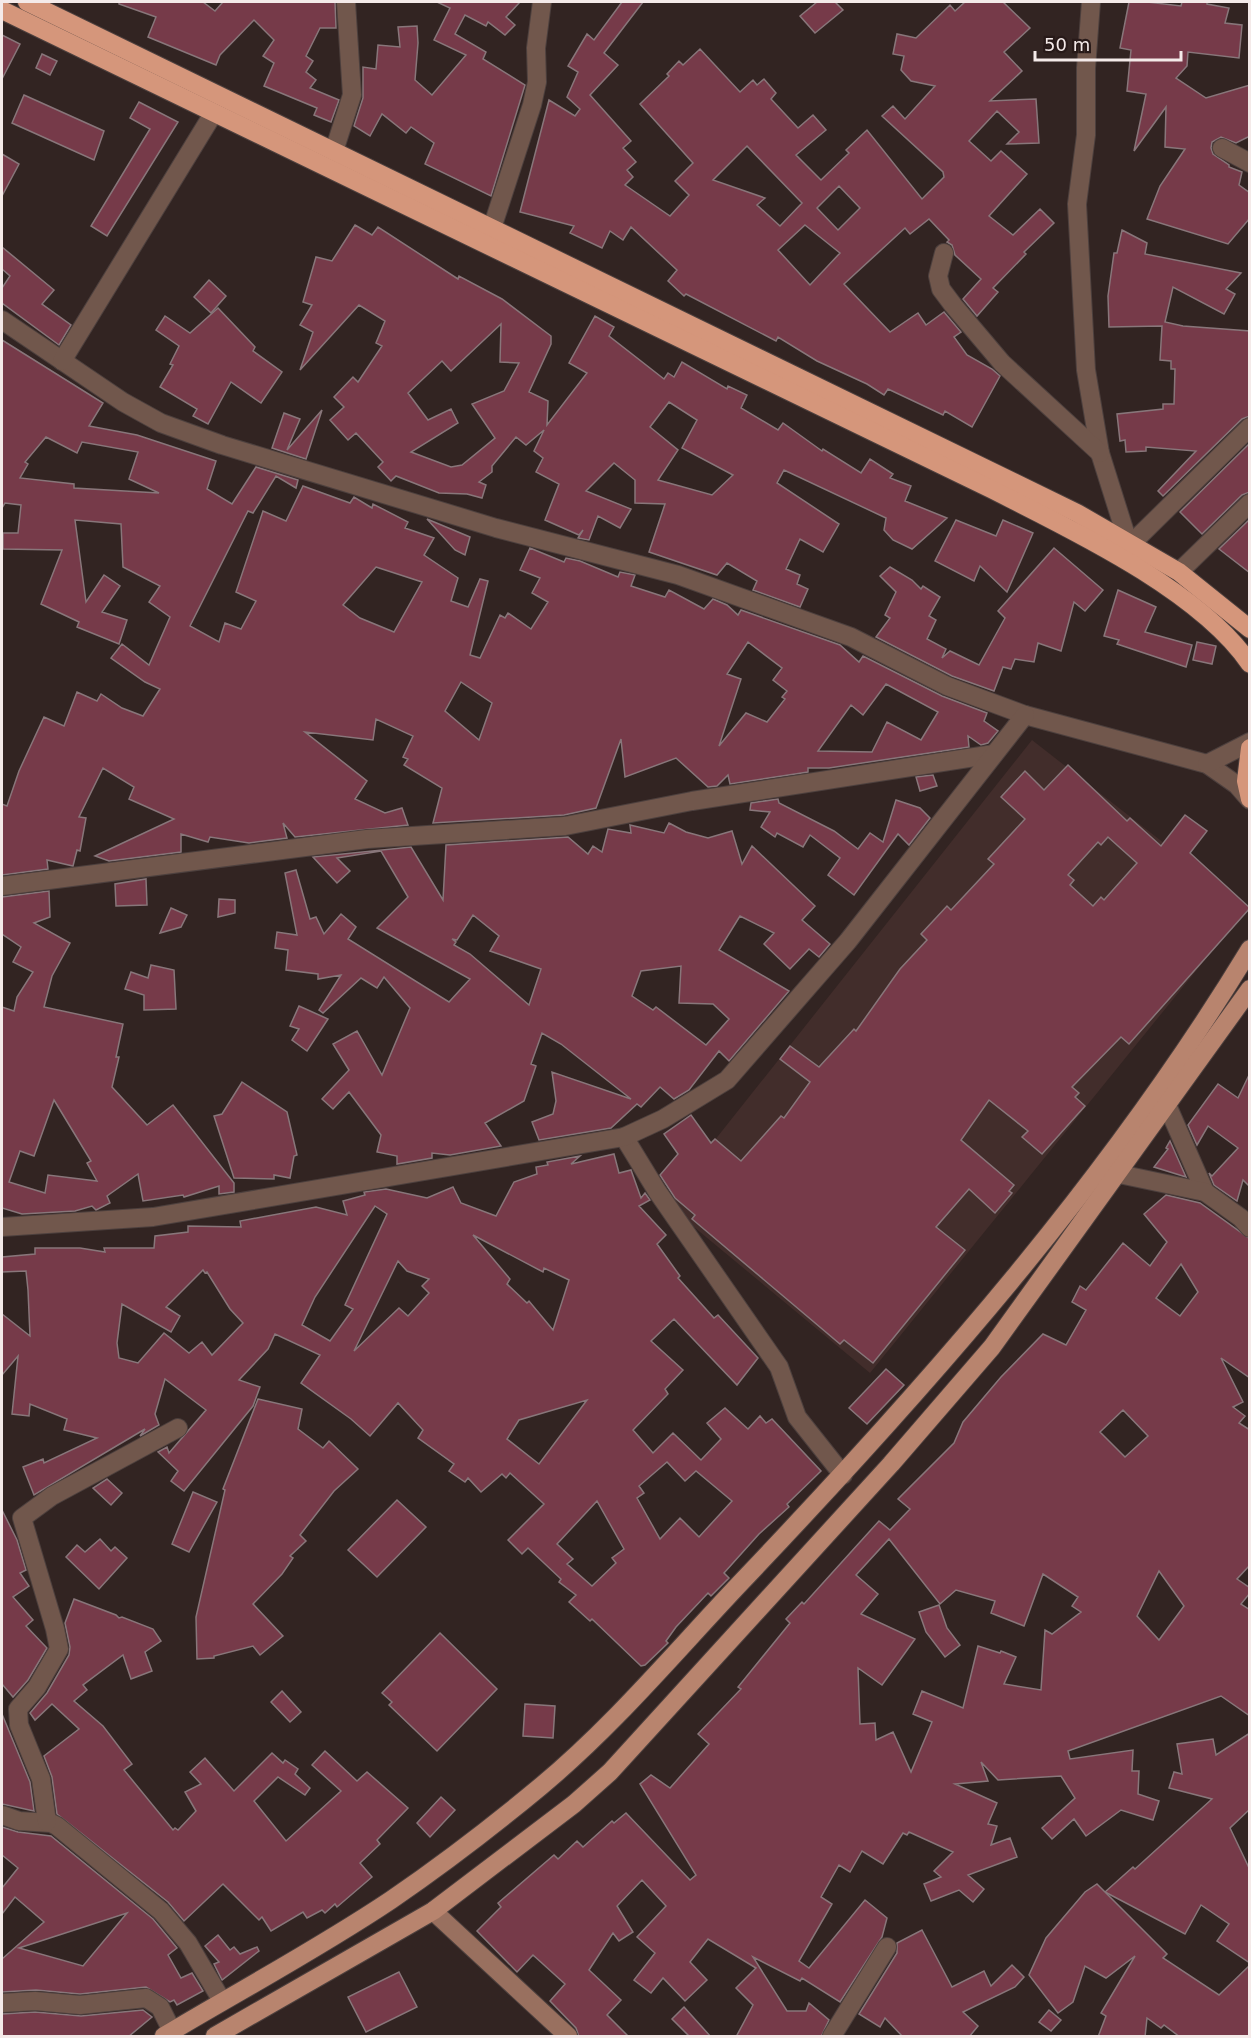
<svg xmlns="http://www.w3.org/2000/svg" width="1251" height="2038" viewBox="0 0 1251 2038" font-family="'DejaVu Sans',sans-serif">
	<style>
		.built { fill: #422d2b }
		.building { fill: #763a49; stroke: #88767a; stroke-width: 1.5; fill-rule: evenodd }
		.lines { fill: none; stroke-linecap: round; stroke-linejoin: round }
		.street-casing { stroke: #4d403e; stroke-width: 20 }
		.secondary-casing { stroke: #4d403e; stroke-width: 20 }
		.primary-casing { stroke: #4d403e; stroke-width: 20 }
		.highway-casing { stroke: #4d403e; stroke-width: 20 }
		.street { stroke: #71574c; stroke-width: 18 }
		.secondary { stroke: #99705f; stroke-width: 18 }
		.primary { stroke: #b8846e; stroke-width: 18 }
		.highway { stroke: #d5967b; stroke-width: 18 }
	</style>
	<rect width="100%" height="100%" fill="#322422"/>
	<polygon class="built" points="1032,740 1247,908 870,1373 665,1203"/>
	<g class="building">
		<polygon points="119,2 203,2 215,11 223,2 335,2 336,28 320,28 306,56 313,61 306,72 316,80 310,88 339,100 331,122 314,115 317,108 264,86 274,63 263,56 274,40 254,20 220,55 216,65 148,37 156,17 119,4"/>
		<polygon points="437,2 520,2 506,17 515,25 505,35 488,22 486,26 465,15 455,34 486,52 483,59 525,85 491,196 425,164 434,143 411,127 406,133 382,114 370,136 354,126 363,98 363,67 376,69 378,45 400,47 398,27 417,26 418,43 415,80 432,95 466,55 434,40 450,8"/>
		<path d="M622 2H643L604 53 618 65 590 95 631 141 623 148 636 162 627 170 633 177 625 185 670 216 689 195 675 181 693 163 640 104 669 76 667 74 679 61 683 65 700 49 740 92 753 80 757 85 764 79 776 93 771 99 798 128 813 115 826 130 796 155 821 180 849 153 846 150 867 130 922 199 944 177 943 172 882 116 893 106 905 119 935 86 911 81 901 70 904 56 893 54 897 34 916 38 950 5 955 11 965 2H1003L1030 28 1004 52 1022 71 990 101 1036 99 1039 143 1007 144 1019 132 997 111 969 141 991 161 1001 151 1027 174 989 216 1013 235 1040 209 1054 223 1024 252 1026 254 993 288 998 292 977 316 963 299 981 279 955 255 952 245 947 242 949 240 929 219 910 234 905 228 844 284 890 332 918 313 926 325 944 312 961 332 954 337 967 355 992 369 1000 376 972 427 945 411 943 415 888 389 884 395 867 384 817 361 778 337 776 341 686 294 684 296 668 281 677 270 631 227 623 240 610 231 602 248 570 233 574 226 520 212 549 100 575 116 580 109 567 97 578 72 568 66 587 34 594 40ZM747 146 802 203 780 226 757 205 765 198 713 180ZM839 186 860 208 838 230 817 208ZM805 225 840 253 810 285 778 250Z"/>
		<polygon points="817,2 835,2 843,10 815,33 800,16"/>
		<polygon points="1129,2 1147,2 1181,6 1182,2 1207,2 1207,4 1229,8 1225,23 1242,25 1239,58 1188,52 1187,66 1176,78 1206,98 1250,85 1250,136 1236,143 1221,137 1212,142 1211,148 1213,154 1229,165 1229,167 1242,172 1239,185 1250,193 1250,218 1228,244 1147,219 1160,186 1185,149 1165,147 1166,107 1134,151 1146,94 1127,91 1131,50 1120,48"/>
		<polygon points="2,35 20,44 2,79"/>
		<polygon points="42,54 57,61 50,75 36,68"/>
		<polygon points="24,95 104,131 94,160 12,123"/>
		<polygon points="139,102 178,122 107,236 91,226 150,129 130,118"/>
		<polygon points="2,154 19,164 2,196"/>
		<path d="M355 225 372 235 378 227 458 279 459 276 502 299 551 336V344L529 392 548 401 547 425 587 373 569 363 595 316 614 327 609 336 664 379 668 373 674 377 682 362 727 389 728 386 747 395 741 408 778 430 783 423 822 451 823 449 861 473 870 459 893 474 890 478 911 486 905 501 947 518 912 549 893 540 884 530 886 518 784 470 777 483 839 524 823 552 800 539 786 569 800 575 797 584 808 589 800 607 753 590 757 581 727 563 717 575 649 552 665 504 635 503V480L614 463 586 491 631 509 620 528 598 516 589 540 578 538 583 530 579 535 545 520 559 484 536 472 543 458 534 451 544 430 526 445 516 437 492 466V472L479 482 486 485 482 498 467 494 439 493 396 476 391 481 378 467 383 462 356 433 348 440 330 420 344 407 334 397 353 377 358 382 382 346 376 343 385 321 359 305 300 370 313 332 300 325 312 305 303 302 316 257 332 261ZM501 324 500 362 519 363 504 391 472 404 495 438 462 465 451 467 411 452 458 423 451 409 428 420 408 393 442 361 451 371ZM669 402 697 420 682 448 733 475 712 495 658 480 678 450 650 427Z"/>
		<polygon points="1122,230 1147,243 1145,254 1241,273 1226,289 1235,294 1224,314 1173,287 1165,322 1183,326 1250,331 1250,416 1242,419 1163,496 1158,491 1196,451 1146,447 1146,451 1126,452 1125,440 1120,441 1117,414 1163,409 1163,404 1174,404 1175,369 1171,369 1171,361 1160,360 1162,326 1109,327 1108,296 1114,253 1117,253"/>
		<polygon points="2,247 54,290 42,304 71,325 59,345 2,303 2,288 10,276 2,269"/>
		<polygon points="209,280 226,296 211,313 194,297"/>
		<polygon points="218,308 255,347 253,351 282,372 261,403 231,382 208,424 193,416 197,409 160,387 173,365 170,364 179,346 156,330 165,316 190,333"/>
		<path d="M2 340 103 403 89 426 137 435 216 461 207 489 232 504 256 467 298 480 296 488 276 476 253 513 248 511 190 626 219 642 225 623 241 629 256 601 236 592 263 511 286 521 303 486 350 503 354 497 372 508 373 504 408 522 405 528 434 538 424 555 458 578 451 601 468 607 480 579 488 581 470 655 480 658 500 615 505 618 508 613 531 629 548 602 532 593 540 578 520 570 530 548 564 562 566 558 580 561 618 577 620 572 635 575 631 586 665 597 669 590 704 609 713 599 727 605 738 615 741 610 840 645 859 662 863 656 942 696 987 713 984 721 998 731 988 743 981 745 968 736 969 747 829 768H808V772L730 784 728 775 717 786 708 787 676 758 625 777 621 739 596 808 564 815 433 823 442 788 404 765 408 759 403 757 413 736 376 719 373 740 305 732 367 781 355 799 385 813 402 808 408 825 295 837 283 823 287 838 249 843 210 837 208 842 181 834V852L109 861 95 856 174 819 129 799 134 787 103 768 79 817 86 818 80 851 77 850 73 866 47 860 48 869 2 875V804L7 806 19 771 44 717 64 726 77 692 97 701 101 694 122 708 143 716 160 689 145 682 111 658 122 644 149 665 170 617 149 602 160 586 123 567 121 524 75 520 86 602 104 575 120 586 102 612 127 620 119 644 77 627 79 622 41 604 62 550 3 549V533H18L21 505 5 503 2 508ZM46 437 77 453 82 442 138 452 129 479 159 493 74 488V484L20 478 28 464 25 462ZM376 567 422 582 394 632 360 618 343 605ZM748 642 782 668 773 680 787 691 782 697 785 699 767 722 746 713 719 746 741 679 727 674ZM461 682 492 703 479 740 445 711ZM886 684 938 712 921 740 887 722 872 752 818 751 851 705 863 715Z"/>
		<polygon points="322,410 306,459 272,448 284,413 300,419 287,450"/>
		<polygon points="1250,443 1250,492 1242,495 1202,534 1180,512"/>
		<polygon points="427,519 470,537 465,555 455,550"/>
		<polygon points="1250,519 1250,573 1219,549"/>
		<polygon points="956,520 996,536 1003,520 1033,533 1007,592 980,566 974,581 935,561"/>
		<polygon points="1054,548 1103,590 1085,611 1074,602 1061,651 1038,643 1034,662 1015,659 1011,669 1003,667 994,691 952,676 876,637 890,618 885,615 896,592 880,576 890,567 912,580 921,589 923,586 940,597 929,616 936,620 927,639 946,649 942,658 950,651 979,665 1005,618 998,611"/>
		<polygon points="1118,590 1156,607 1145,632 1192,645 1186,667 1117,644 1119,640 1104,636"/>
		<polygon points="1197,642 1216,646 1212,664 1193,660"/>
		<path d="M1068 765 1127 821 1130 818 1161 846 1185 815 1207 831 1190 853 1250 908 1129 1044 1121 1037 1072 1087 1079 1093 1075 1097 1085 1106 1042 1154 1022 1137 1028 1131 989 1100 961 1140 1014 1185 1009 1191 1012 1193 995 1213 969 1189 936 1227 965 1250 873 1363 844 1340 840 1344 692 1219 695 1215 675 1198 660 1175 678 1154 664 1134 691 1115 711 1143 715 1139 741 1161 781 1116 784 1118 810 1082 780 1059 790 1046 819 1067 854 1029 856 1031 900 969 927 940 921 934 947 906 951 910 994 864 988 859 1025 819 1001 797 1025 771 1044 790ZM1108 837 1137 863 1104 900 1101 897 1093 906 1070 885 1074 880 1068 875 1098 842 1101 845Z"/>
		<polygon points="933,775 937,786 920,791 916,777"/>
		<polygon points="778,799 779,803 834,831 858,849 870,833 883,842 896,800 920,808 930,818 909,845 898,834 854,895 828,875 840,858 810,835 803,847 777,833 775,837 761,827 770,812 750,810 751,803"/>
		<path d="M669 823 686 832 708 838 732 831 742 864 752 846 815 906 802 920 830 944 819 957 809 949 790 969 764 944 774 933 740 916 719 950 789 991 729 1061 719 1051 689 1090 674 1099 660 1087 641 1107 637 1104 611 1128 539 1140 532 1122 553 1114 556 1101 552 1072 631 1099 561 1044 542 1033 531 1064 536 1066 524 1101 485 1123 501 1146 450 1155 432 1153V1158L397 1164V1156L377 1152 381 1135 349 1092 333 1109 322 1099 349 1070 333 1044 357 1031 382 1075 410 1008 384 977 377 988 361 978 323 1013 319 1010 341 975 318 979V974L286 970 288 950 275 948 277 932 297 935 285 873 296 870 310 919 316 917 324 934 341 914 356 927 348 939 449 1002 470 979 377 928 408 897 381 851 337 858 350 871 337 883 313 857 411 847 443 900 446 845 568 837 588 854 593 846 602 852 608 829 631 833 630 825 664 833ZM473 915 499 936 490 951 541 969 529 1005 470 954 454 945 456 942 452 939 457 940ZM681 966 679 1003 713 1004 729 1019 706 1045 656 1007 653 1010 632 996 641 971Z"/>
		<polygon points="146,879 147,905 116,906 115,884"/>
		<path d="M49 891 50 917 34 923 70 943 52 976 44 1007 123 1024 116 1057H119L112 1087 147 1125 173 1105 234 1183V1192L219 1194V1186L184 1197 183 1195 143 1201 138 1174 107 1196 110 1203 96 1210 92 1206 75 1211 22 1214 2 1208V1007L14 1011 17 997 33 972 13 962 21 947 2 934V897ZM54 1100 91 1161 87 1163 97 1181 48 1175 45 1193 9 1182 20 1151 34 1156Z"/>
		<polygon points="219,899 235,900 235,913 218,917"/>
		<polygon points="171,908 187,915 181,927 160,933"/>
		<polygon points="151,965 174,970 176,1009 144,1010 144,995 125,989 131,972 148,978"/>
		<polygon points="299,1006 328,1019 307,1051 292,1040 299,1029 290,1026"/>
		<polygon points="1250,1073 1250,1187 1243,1180 1237,1201 1214,1185 1209,1173 1212,1176 1238,1148 1208,1126 1197,1145 1188,1125 1218,1084 1238,1098"/>
		<polygon points="242,1082 287,1112 297,1155 294,1156 290,1178 274,1175 274,1179 234,1178 214,1116 222,1114"/>
		<polygon points="1170,1141 1186,1177 1154,1167 1168,1149 1166,1148"/>
		<path d="M614 1154 619 1173 631 1170 641 1198 645 1193 650 1200 639 1206 666 1235 657 1244 680 1276 678 1278 714 1318 718 1315 758 1358 737 1385 674 1319 651 1341 683 1370 665 1389 668 1394 633 1430 653 1453 673 1433 701 1460 721 1439 707 1423 725 1408 748 1429 760 1416 766 1423 772 1419 821 1471 787 1504 789 1507 759 1534 724 1573 729 1578 711 1596 708 1593 676 1627 666 1641 668 1643 645 1665 641 1666 592 1619 590 1621 569 1602 576 1595 559 1582 561 1579 528 1548 522 1554 508 1540 544 1504 510 1473 506 1478 502 1474 481 1492 468 1478 465 1482 449 1471 454 1464 418 1438 423 1430 398 1403 370 1436 351 1419 301 1383 320 1355 275 1334 268 1349 239 1380 260 1387 253 1406 184 1491 171 1481 178 1471 158 1452 167 1447 169 1453 206 1410 165 1379 155 1414 159 1425 140 1436 145 1429 34 1495 23 1467 43 1459 44 1463 97 1438 64 1430 67 1419 30 1404 29 1416 12 1414 18 1356 2 1375V1314L30 1336 28 1290 26 1271 2 1272V1257L35 1254V1248H80L105 1252 104 1248H154L155 1236 188 1232V1226L241 1227 240 1221 316 1207 347 1215 343 1201 365 1195 364 1192 386 1189 427 1198 453 1187 461 1203 496 1216 514 1182 537 1174 536 1167 548 1165 547 1162 580 1156 571 1164ZM375 1206 387 1214 345 1305 353 1309 330 1341 302 1325 315 1297ZM473 1235 543 1272 544 1268 569 1280 553 1330 529 1301 527 1303 507 1284 510 1279ZM398 1261 407 1271 429 1279 422 1286 429 1293 408 1316 399 1308 354 1351ZM203 1270 205 1273 207 1272 230 1309 243 1323 212 1355 202 1342 189 1353 164 1333 138 1363 119 1358 117 1343 122 1304 171 1332 180 1316 166 1307ZM587 1400 539 1464 507 1439 519 1420ZM667 1462 685 1481 696 1471 732 1501 699 1537 680 1518 660 1539 637 1498 644 1493 639 1486ZM597 1501 624 1549 612 1558 616 1563 592 1586 567 1564 573 1559 557 1544Z"/>
		<path d="M1166 1195 1200 1203 1250 1239V1378L1221 1358 1243 1402 1233 1407 1245 1416 1239 1423 1250 1430V1565L1237 1579 1250 1588V1593L1241 1604 1250 1610V1716L1221 1696 1068 1751 1070 1759 1133 1750 1132 1771H1139L1138 1794 1159 1801 1153 1820 1121 1810 1086 1836 1074 1819 1052 1839 1042 1828 1075 1798 1061 1776 998 1780 981 1762 988 1781 955 1784 997 1803 988 1824 997 1826 991 1845 1010 1838 1017 1857 968 1875 984 1889 973 1902 959 1890 931 1901 924 1884 941 1877 934 1871 953 1852 909 1832 907 1835 903 1833 883 1864 862 1851 850 1872 839 1865 821 1897 832 1904 799 1961 809 1968 865 1900 887 1918 882 1937 840 2002 802 1978 800 1981 753 1957 787 2011H806L809 2003 829 2020 821 2037H736L753 2005 736 1988 756 1968 708 1939 690 1962 707 1980 685 2001 663 1978 651 1993 634 1980 655 1953 637 1937 666 1906 642 1880 617 1906 633 1932 619 1941 613 1933 589 1970 621 2000 607 2015 629 2037H579L576 2028 550 2001 565 1984 533 1955 517 1972 477 1931 501 1907 498 1903 554 1855 558 1859 577 1841 583 1847 612 1821 614 1823 626 1813 690 1880 696 1875 640 1784 651 1775 670 1788 709 1744 698 1734 741 1689 738 1687 790 1623 786 1619 802 1602 804 1604 879 1521 890 1530 910 1509 898 1499 954 1443 963 1422 1001 1377 1043 1334 1066 1345 1086 1310 1072 1302 1080 1286 1086 1290 1123 1243 1150 1266 1167 1242 1144 1214ZM1181 1264 1198 1292 1180 1316 1156 1298ZM1123 1410 1148 1436 1125 1457 1100 1432ZM889 1539 940 1604 956 1590 995 1601 991 1613 1024 1626 1043 1574 1078 1597 1072 1606 1081 1612 1052 1634 1045 1630 1041 1690 1004 1684 1016 1657 1001 1651 1000 1653 978 1646 963 1708 922 1691 913 1714 932 1722 911 1772 893 1732 876 1740 875 1723 860 1724 858 1668 882 1685 915 1639 861 1614 878 1594 856 1575ZM1159 1571 1184 1606 1159 1640 1137 1616Z"/>
		<polygon points="886,1369 904,1385 867,1424 849,1408"/>
		<polygon points="258,1399 302,1409 298,1429 323,1448 329,1441 358,1469 334,1491 300,1535 306,1541 290,1556 293,1558 282,1574 253,1604 283,1636 260,1655 253,1646 214,1656 214,1658 197,1659 196,1617 225,1490 223,1489"/>
		<polygon points="107,1479 122,1493 111,1505 93,1488"/>
		<polygon points="193,1492 217,1502 189,1552 172,1544"/>
		<polygon points="397,1500 426,1527 377,1577 348,1550"/>
		<polygon points="2,1510 17,1540 26,1570 20,1573 29,1586 13,1597 33,1620 26,1626 47,1648 28,1680 13,1697 2,1684"/>
		<polygon points="100,1539 111,1551 115,1547 127,1558 99,1589 66,1557 77,1545 85,1552"/>
		<polygon points="74,1599 116,1615 119,1618 122,1617 153,1629 161,1641 145,1652 152,1671 131,1679 123,1655 83,1685 87,1690 74,1701 103,1726 132,1764 124,1770 173,1830 175,1828 178,1830 196,1811 185,1792 201,1784 190,1772 205,1758 234,1791 272,1753 283,1763 285,1760 298,1769 295,1774 310,1788 305,1795 278,1777 254,1801 286,1841 341,1791 312,1765 325,1751 357,1781 367,1772 408,1808 377,1840 380,1844 360,1863 372,1877 337,1907 335,1904 325,1913 322,1910 307,1918 303,1912 271,1931 262,1917 259,1920 223,1884 184,1921 168,1902 57,1814 52,1777 44,1756 79,1729 52,1704 35,1720 30,1713 47,1693 69,1655 70,1647 65,1623"/>
		<polygon points="939,1605 947,1628 960,1645 945,1657 926,1632 919,1612"/>
		<polygon points="440,1633 497,1689 437,1751 389,1705 392,1702 382,1693"/>
		<polygon points="282,1691 301,1712 290,1722 271,1702"/>
		<polygon points="525,1704 555,1706 553,1738 523,1736"/>
		<polygon points="2,1714 30,1782 34,1811 2,1804"/>
		<polygon points="1250,1733 1250,1809 1230,1828 1250,1870 1250,1963 1217,1941 1229,1924 1201,1905 1185,1934 1105,1892 1133,1867 1135,1869 1212,1799 1169,1788 1174,1772 1182,1774 1177,1744 1213,1739 1216,1755"/>
		<polygon points="441,1797 455,1810 430,1837 417,1823"/>
		<path d="M2 1827 18 1832 51 1836 153 1919 177 1948 168 1955 181 1978 192 1973 203 1991 177 2005 174 2000 170 2002 146 1987 80 1994 36 1990 2 1992V1959L44 1922 15 1897 2 1914V1888L18 1868 2 1855ZM127 1913 83 1966 19 1948Z"/>
		<polygon points="1097,1884 1167,1954 1163,1958 1219,1995 1250,1965 1250,2037 1180,2037 1164,2025 1161,2028 1147,2018 1145,2037 1098,2037 1106,2016 1101,2013 1135,1956 1106,1978 1085,1966 1073,2002 1058,2013 1029,1975 1046,1938 1085,1892"/>
		<polygon points="922,1930 952,1987 984,1971 991,1986 1012,1965 1024,1977 1015,1987 963,2012 978,2026 969,2037 903,2037 885,2018 880,2027 859,2014 897,1953 897,1943"/>
		<polygon points="218,1935 230,1950 234,1947 240,1954 257,1947 259,1951 222,1980 214,1964 219,1962 205,1946"/>
		<polygon points="399,1972 417,2007 366,2032 348,1997"/>
		<polygon points="684,2007 711,2037 690,2037 672,2019"/>
		<polygon points="143,2010 152,2017 128,2037 2,2037 2,2014 35,2012 81,2016"/>
		<polygon points="1049,2010 1061,2020 1051,2031 1039,2022"/>
	</g>
	<g class="lines">
		<defs>
			<g id="street">
				<polyline points="1091,2 1086,68 1086,135 1077,204 1086,370 1100,453 1128,542"/>
				<polyline points="1222,148 1250,163"/>
				<polyline points="334,151 352,95 346,2"/>
				<polyline points="492,228 532,105 537,82 536,48 542,2"/>
				<polyline points="944,253 938,276 941,289 953,305 1002,363 1100,453"/>
				<polyline points="2,320 123,402 161,423 222,445 496,528 678,575 851,637 947,686 1025,715 1207,764 1237,785 1250,800"/>
				<polyline points="62,361 213,114"/>
				<polyline points="1131,544 1250,427"/>
				<polyline points="1179,572 1250,503"/>
				<polyline points="1207,764 1250,742"/>
				<polyline points="2,886 367,839 565,826 692,801 994,754"/>
				<polyline points="1167,1105 1205,1192"/>
				<polyline points="624,1137 657,1191 779,1367 797,1417 843,1475"/>
				<polyline points="1119,1174 1205,1192 1241,1218 1250,1228"/>
				<polyline points="2,1227 153,1217 624,1137 663,1119 727,1080 848,941 1025,715"/>
				<polyline points="2,1815 19,1821 51,1823 57,1826 161,1911 188,1943 222,2001"/>
				<polyline points="47,1822 41,1779 19,1725 18,1709 37,1687 59,1649 55,1629 22,1518 52,1496 178,1428"/>
				<polyline points="2,2003 35,2001 80,2005 146,1998 160,2007 172,2031"/>
				<polyline points="832,2036 887,1947"/>
			</g>
			<polyline id="secondary" points="433,1911 568,2036"/>
			<g id="primary">
				<path d="M164 2036C239 1991 318 1949 391 1900 442 1865 493 1826 540 1787 616 1724 680 1646 748 1575 932 1381 1111 1178 1250 949"/>
				<polyline points="215,2036 433,1911 574,1804 610,1772 891,1464 992,1347 1250,989"/>
			</g>
			<g id="highway">
				<polyline points="27,2 1077,513 1179,572 1250,629"/>
				<path d="M2 10 991 489C1070 529 1200 590 1250 664"/>
				<polyline points="1250,748 1246,781 1250,799"/>
			</g>
		</defs>
		<use href="#street" class="street-casing"/>
		<use href="#secondary" class="secondary-casing"/>
		<use href="#primary" class="primary-casing"/>
		<use href="#highway" class="highway-casing"/>
		<use href="#street" class="street"/>
		<use href="#secondary" class="secondary"/>
		<use href="#primary" class="primary"/>
		<use href="#highway" class="highway"/>
	</g>
	<rect width="1251" height="2038" fill="none" stroke="#f4eae9" stroke-width="6"/>
	<path d="M1035 51v9h146v-9" fill="none" stroke="#f4eae9" stroke-width="3"/>
	<text x="1044" y="51" font-size="18" fill="#f4eae9" stroke="#281a19" stroke-width="4.5" paint-order="stroke">50 m</text>
</svg>
